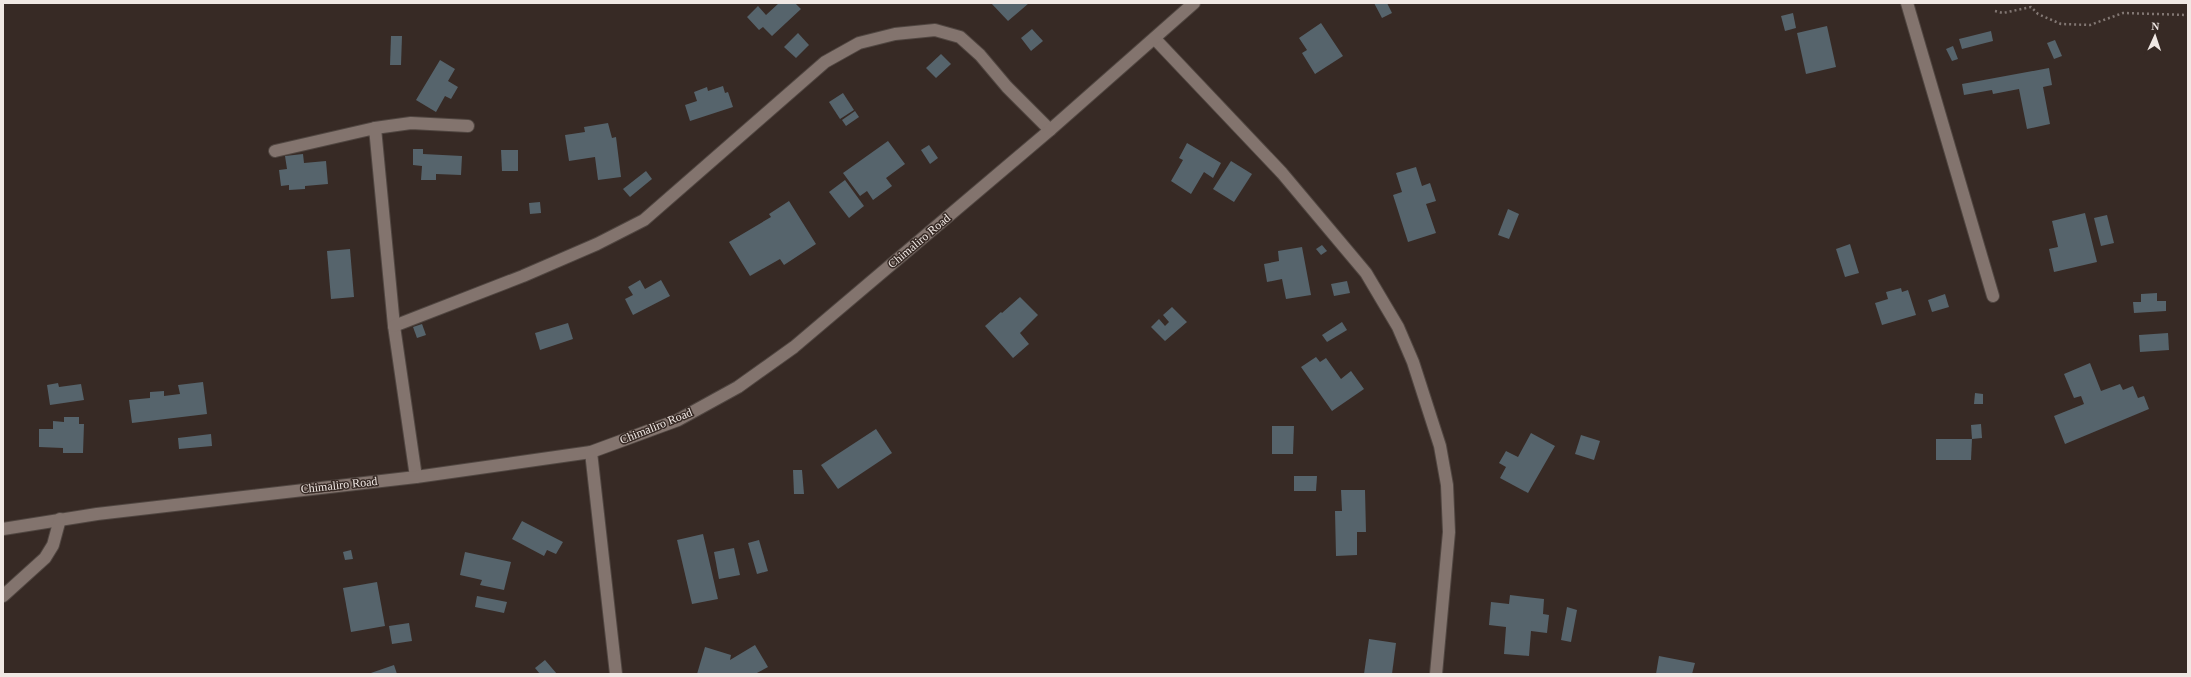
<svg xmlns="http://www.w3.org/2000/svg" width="2191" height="677" viewBox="0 0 2191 677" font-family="'Times New Roman',serif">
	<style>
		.building { fill: #56646c }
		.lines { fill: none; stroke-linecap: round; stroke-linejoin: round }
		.minor-casing { stroke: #504641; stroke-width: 14 }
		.path { stroke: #827773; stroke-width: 2.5; stroke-dasharray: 2 3; stroke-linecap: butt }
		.minor { stroke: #83746e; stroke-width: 12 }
		.labels { text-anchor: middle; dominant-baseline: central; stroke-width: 3; stroke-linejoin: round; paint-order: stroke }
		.street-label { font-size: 12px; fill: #f0e8e4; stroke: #372a25 }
	</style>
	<rect width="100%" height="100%" fill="#372a25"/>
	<g class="building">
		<polygon points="779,3 795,3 801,9 772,36 763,27 759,30 747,17 758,6 766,15"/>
		<polygon points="991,3 1029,3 1008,21"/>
		<polygon points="1374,3 1387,3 1392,13 1382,18"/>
		<polygon points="1793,13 1796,28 1785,31 1781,16"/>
		<polygon points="1321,23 1343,56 1315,74 1302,53 1307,50 1299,38"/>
		<polygon points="1827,26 1836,67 1806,74 1797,33"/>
		<polygon points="1032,29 1043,41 1031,51 1021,38"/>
		<polygon points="1991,31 1993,41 1962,49 1959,39"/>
		<polygon points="798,33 809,45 796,58 784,47"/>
		<polygon points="391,36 402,36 401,65 390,65"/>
		<polygon points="2055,40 2062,56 2054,59 2047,43"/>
		<polygon points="1953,46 1958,59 1952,61 1946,49"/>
		<polygon points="941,54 951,64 936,78 926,68"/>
		<polygon points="440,60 455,69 448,81 458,87 451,99 445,96 436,112 416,100"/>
		<polygon points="2049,68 2052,85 2043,87 2050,124 2027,129 2019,89 1993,94 1992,90 1964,95 1962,84"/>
		<polygon points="723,86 725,93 728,92 733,107 690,121 685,105 697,101 694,92 707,87 708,91"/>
		<polygon points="843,93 854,110 840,119 829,102"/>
		<polygon points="855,111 859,117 846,126 842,120"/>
		<polygon points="608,123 612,138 616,137 621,177 598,180 595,157 569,161 565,135 585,132 584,127"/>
		<polygon points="888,141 905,164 886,178 892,186 873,200 867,191 860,196 843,173"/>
		<polygon points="1187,143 1221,163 1213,178 1204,172 1191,194 1171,181 1183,160 1179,158"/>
		<polygon points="929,145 938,158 930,164 921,150"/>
		<polygon points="413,149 423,149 423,154 462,156 461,175 436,174 436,180 421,180 422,166 413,165"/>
		<polygon points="501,150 518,150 518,171 502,171"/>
		<polygon points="303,154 304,163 326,161 328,184 305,186 305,189 289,190 289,185 281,186 279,170 287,169 285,156"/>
		<polygon points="1231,161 1252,174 1234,202 1213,189"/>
		<polygon points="1416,167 1422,186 1430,183 1436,201 1426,204 1436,233 1408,242 1393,195 1402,192 1396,173"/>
		<polygon points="646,171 652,179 630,197 623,189"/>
		<polygon points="845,180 864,206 849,218 829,192"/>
		<polygon points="789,201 816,244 784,265 780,259 750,276 729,242 771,217 769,214"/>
		<polygon points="540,202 541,213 530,214 529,203"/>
		<polygon points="1508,209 1519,214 1509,239 1498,235"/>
		<polygon points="2085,213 2097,262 2054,272 2049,249 2058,247 2052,221"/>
		<polygon points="2107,215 2114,243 2101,246 2094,218"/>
		<polygon points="1850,244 1859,273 1845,277 1836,249"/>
		<polygon points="1322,245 1327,251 1321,255 1316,249"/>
		<polygon points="1302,247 1311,295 1286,299 1282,279 1267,282 1264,264 1279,261 1278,251"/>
		<polygon points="350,249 354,297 331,299 327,251"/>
		<polygon points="640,280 645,289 661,280 670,296 633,315 625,299 633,295 628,287"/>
		<polygon points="1347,281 1350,293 1334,296 1331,284"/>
		<polygon points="1901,288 1902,292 1908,290 1916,315 1882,325 1875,303 1888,299 1886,292"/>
		<polygon points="2157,293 2157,301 2166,301 2166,311 2134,313 2133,302 2141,302 2141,294"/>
		<polygon points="1945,294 1949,307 1932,312 1928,300"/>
		<polygon points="1020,297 1038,315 1020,333 1029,344 1013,358 985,326 1001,312 1002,313"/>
		<polygon points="1172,307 1187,322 1165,341 1151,327 1159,319 1165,326 1169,322 1163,315"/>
		<polygon points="1342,322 1347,330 1327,342 1322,335"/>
		<polygon points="568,323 573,339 540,350 535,333"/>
		<polygon points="422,324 426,335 417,338 413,327"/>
		<polygon points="2168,333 2169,350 2140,352 2139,335"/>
		<polygon points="1316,357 1320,362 1326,358 1341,379 1351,371 1364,389 1332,411 1301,367"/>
		<polygon points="2090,363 2101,391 2120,384 2123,390 2133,386 2138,398 2144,396 2149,409 2065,444 2054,416 2084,404 2081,396 2074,398 2064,374"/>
		<polygon points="203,382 207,414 132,423 129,400 150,398 150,392 164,391 164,396 180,394 178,385"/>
		<polygon points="58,383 59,387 81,384 84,400 50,405 47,385"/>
		<polygon points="1975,393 1983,394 1983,404 1974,404"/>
		<polygon points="64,417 79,417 79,424 84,424 83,453 63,453 63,448 39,447 39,429 53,429 53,421 64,422"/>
		<polygon points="1981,424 1982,438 1972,439 1971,425"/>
		<polygon points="1272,426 1294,426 1293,454 1272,454"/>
		<polygon points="876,429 892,453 838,489 821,465"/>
		<polygon points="1531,433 1555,446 1528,493 1500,478 1506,467 1499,463 1506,451 1518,457"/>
		<polygon points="211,434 212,446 179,449 178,438"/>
		<polygon points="1581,435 1600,441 1594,460 1575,454"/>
		<polygon points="1936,439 1972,439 1971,460 1936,460"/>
		<polygon points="793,470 802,470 804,494 794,494"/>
		<polygon points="1294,476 1317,476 1316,491 1294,491"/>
		<polygon points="1341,490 1365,490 1366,532 1357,532 1357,555 1336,556 1335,511 1342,511"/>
		<polygon points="522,521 563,542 556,554 547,550 544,556 512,539"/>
		<polygon points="703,534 718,599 692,604 677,540"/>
		<polygon points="759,540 768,571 757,574 748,543"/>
		<polygon points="734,548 740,575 719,579 714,552"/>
		<polygon points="351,550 353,559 345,560 343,552"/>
		<polygon points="465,552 511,562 504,590 480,585 482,580 460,575"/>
		<polygon points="377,582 385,626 351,632 343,588"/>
		<polygon points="1510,595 1544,599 1543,614 1549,615 1547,633 1531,631 1529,656 1504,654 1506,627 1489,625 1491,602 1509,604"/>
		<polygon points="477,596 507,602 504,613 475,607"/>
		<polygon points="1567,607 1577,610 1571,642 1561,640"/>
		<polygon points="409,623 412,641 392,644 389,626"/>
		<polygon points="1369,639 1396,643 1392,674 1364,674"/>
		<polygon points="755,645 768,667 755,674 697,674 705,647 731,655 730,660"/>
		<polygon points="1659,656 1695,663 1692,674 1656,674"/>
		<polygon points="545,660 557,674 540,674 535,668"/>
		<polygon points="394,665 397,674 368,674"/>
	</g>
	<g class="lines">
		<defs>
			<g id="minor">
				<polyline points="1907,3 1993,296"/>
				<polyline points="1155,39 1282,173 1366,273 1398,327 1413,362 1440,446 1447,485 1449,532 1436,674"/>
				<polyline points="375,128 411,123 468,126"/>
				<polyline points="275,151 375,128 394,326 416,477"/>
				<polyline points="394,326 523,276 597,244 644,220 825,62 859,43 895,34 935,30 960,37 980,55 1007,87 1050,130"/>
				<polyline points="591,452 616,674"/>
				<polyline points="3,529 97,514 416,477 591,452 678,420 738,387 794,347 1050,130 1194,3"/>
				<polyline points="3,596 45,558 53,545 60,519"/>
			</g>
		</defs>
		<use href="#minor" class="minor-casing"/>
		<polyline class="path" points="1995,11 2003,13 2031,7 2038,14 2061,24 2090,25 2123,13 2188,15"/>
		<use href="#minor" class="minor"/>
	</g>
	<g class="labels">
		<g class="street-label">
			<text transform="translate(919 241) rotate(-40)">Chimaliro Road</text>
			<text transform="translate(656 426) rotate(-22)">Chimaliro Road</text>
			<text transform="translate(339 485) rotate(-6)">Chimaliro Road</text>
		</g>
	</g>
	<rect width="2191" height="677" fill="none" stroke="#f0e8e4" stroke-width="8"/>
	<g transform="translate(2155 36) rotate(3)" stroke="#372a25" stroke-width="3" paint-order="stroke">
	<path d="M0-3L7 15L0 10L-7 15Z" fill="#f0e8e4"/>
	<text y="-6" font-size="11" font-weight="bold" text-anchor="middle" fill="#f0e8e4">N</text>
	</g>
</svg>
